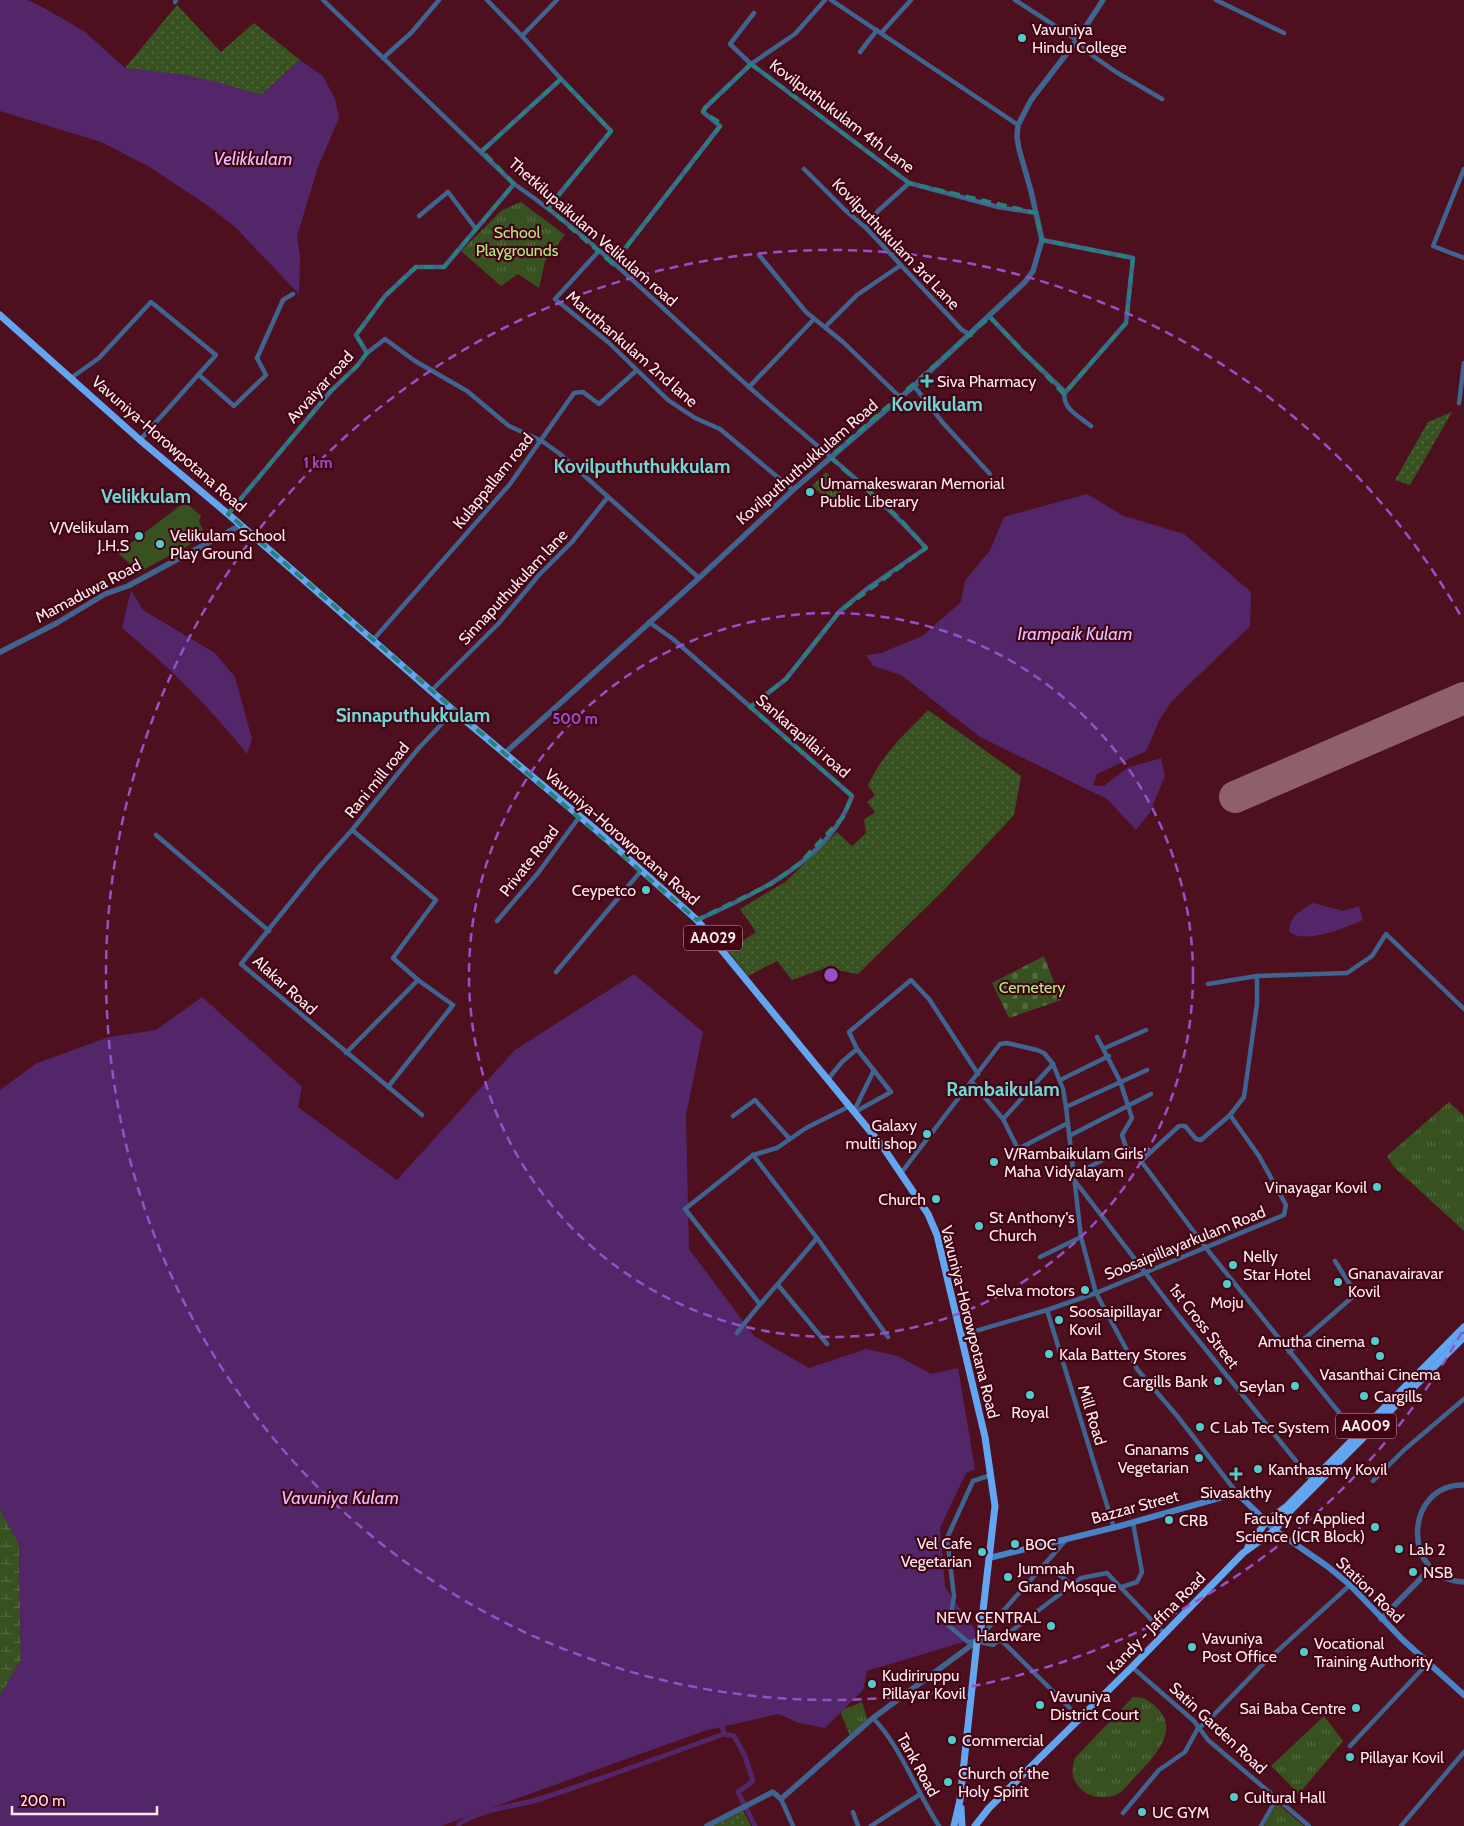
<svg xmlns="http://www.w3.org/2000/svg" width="1464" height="1826" viewBox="0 0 1464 1826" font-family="Cabin,sans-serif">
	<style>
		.grass { fill: url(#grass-dots) }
		.wetland { fill: url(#wetland-marsh) }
		.cemetery { fill: url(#cemetery-stones) }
		.park { fill: url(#park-tufts) }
		.pitch { fill: #375220 }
		.water { fill: #53266a }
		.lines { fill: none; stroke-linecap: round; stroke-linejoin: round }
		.canal { stroke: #53266a; stroke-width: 5 }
		.runway { stroke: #8e616a; stroke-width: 32 }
		.minor { stroke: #3f648f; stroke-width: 4.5 }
		.tertiary { stroke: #3f648f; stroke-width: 5.5 }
		.secondary { stroke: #4684c7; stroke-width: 6 }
		.trunk { stroke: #62a6f2; stroke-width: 7 }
		.marked { fill: none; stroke: #27827b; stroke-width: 4; stroke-dasharray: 10 6; stroke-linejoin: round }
		.ring { fill: none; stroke: #9552c8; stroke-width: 2.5; stroke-dasharray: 9 6 }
		.poi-dot { fill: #53cdca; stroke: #420414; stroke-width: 2 }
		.labels { text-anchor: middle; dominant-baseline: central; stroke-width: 4.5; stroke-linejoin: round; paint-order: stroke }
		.shield { fill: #420414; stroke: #c5a6ac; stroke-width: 1 }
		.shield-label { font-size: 15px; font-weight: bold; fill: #fdeced }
		.poi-label { font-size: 16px; fill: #fdeced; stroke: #420414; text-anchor: start }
		.street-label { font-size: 16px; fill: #fdeced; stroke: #420414 }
		.park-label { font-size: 16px; fill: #b2ed83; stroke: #420414 }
		.water-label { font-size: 18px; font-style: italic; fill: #e6c1fc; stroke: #420414 }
		.quarter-label { font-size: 19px; font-weight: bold; fill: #6dd9d5; stroke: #420414 }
		.centre { fill: #9552c8; stroke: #420414; stroke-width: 2.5 }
		.ring-label { font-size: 15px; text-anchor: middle; font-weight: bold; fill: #9552c8; stroke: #420414; stroke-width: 4.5; stroke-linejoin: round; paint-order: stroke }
	</style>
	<defs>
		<pattern id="grass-dots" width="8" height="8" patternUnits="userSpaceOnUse" patternTransform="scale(1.25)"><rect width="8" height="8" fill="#375220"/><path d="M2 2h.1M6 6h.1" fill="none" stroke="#556b41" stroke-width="1.8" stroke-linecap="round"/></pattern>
		<pattern id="wetland-marsh" width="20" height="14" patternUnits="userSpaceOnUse" patternTransform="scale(1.25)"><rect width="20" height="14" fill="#375220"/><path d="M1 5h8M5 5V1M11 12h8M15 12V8" fill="none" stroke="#556b41"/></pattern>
		<pattern id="cemetery-stones" width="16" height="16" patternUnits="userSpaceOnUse" patternTransform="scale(1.25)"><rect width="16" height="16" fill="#375220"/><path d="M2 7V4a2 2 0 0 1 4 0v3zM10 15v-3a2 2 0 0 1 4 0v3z" fill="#556b41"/></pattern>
		<pattern id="park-tufts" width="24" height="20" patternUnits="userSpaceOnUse" patternTransform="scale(1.25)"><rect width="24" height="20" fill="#375220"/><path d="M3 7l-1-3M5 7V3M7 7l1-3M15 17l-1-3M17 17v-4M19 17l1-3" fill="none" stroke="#556b41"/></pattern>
	</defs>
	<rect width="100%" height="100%" fill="#4e101e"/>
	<g class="grass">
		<path d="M177 5 221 52 254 23 300 60 261 95C216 81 172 74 125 68Z"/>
		<polygon points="1452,412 1410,485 1395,480 1428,422"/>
		<path d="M928 710 1021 776 1014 815 945 889 858 974 825 968 792 980 777 961 748 976 728 951 756 932 740 909 785 882 837 832 852 846 866 833 864 820 875 812 867 802 875 795 868 786C881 755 905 734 928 710Z"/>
		<polygon points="743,1811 751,1826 713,1826"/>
	</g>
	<polygon class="wetland" points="0,1509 19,1544 21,1660 0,1696"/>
	<polygon class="cemetery" points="1044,956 1061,1000 1009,1018 992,983"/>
	<g class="park">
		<polygon points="521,202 565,235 545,261 539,288 518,274 501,286 461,251 502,210"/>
		<polygon points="826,472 843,489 831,503 812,486"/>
		<polygon points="1449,1102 1464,1116 1464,1231 1394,1167 1387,1156"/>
		<path d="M1133 1697C1143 1697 1149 1700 1156 1707 1182 1730 1152 1759 1135 1777 1130 1782 1123 1792 1116 1795 1104 1799 1090 1798 1081 1789 1071 1779 1071 1770 1075 1758Z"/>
		<polygon points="862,1702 868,1721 850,1736 840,1711"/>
		<polygon points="1324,1716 1343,1741 1299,1794 1271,1766"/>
		<polygon points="1277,1803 1304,1826 1264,1826"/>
	</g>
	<polygon class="pitch" points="185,502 201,516 199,522 206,536 139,572 118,553"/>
	<g class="water">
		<polygon points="0,0 27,0 44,8 84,31 125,68 186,75 221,83 261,95 300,60 323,76 335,99 339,118 318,167 297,236 300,257 299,294 235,227 207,205 148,166 101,142 0,111"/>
		<polygon points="1087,494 1124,516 1184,534 1251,592 1250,626 1172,701 1160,719 1146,751 1097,774 1093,785 1104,786 1127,768 1161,758 1165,776 1150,812 1136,830 1107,799 980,737 901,675 873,666 866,655 881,653 922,636 961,602 965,581 990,550 1004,517"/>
		<path d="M131 590 143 610 215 653 235 677 252 739 247 754C210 707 169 667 122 628Z"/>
		<path d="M1313 903 1343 911 1359 906 1363 920C1348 927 1301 946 1289 931 1290 915 1301 911 1313 903Z"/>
		<polygon points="634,974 703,1032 686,1115 689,1249 754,1336 809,1368 866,1349 898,1356 931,1374 958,1368 975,1469 966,1473 940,1528 945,1587 980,1637 867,1671 863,1690 825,1728 799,1723 778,1714 704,1731 441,1826 0,1826 0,1696 21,1660 19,1544 0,1509 0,1090 37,1063 109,1037 156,1030 202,997 302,1087 298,1107 397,1180 515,1050"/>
	</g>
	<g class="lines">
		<g class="canal">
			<polyline points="724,1734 734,1736 745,1756 753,1781 738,1792 755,1826"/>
			<path d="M459 1826V1824C483 1808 515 1807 543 1798 604 1778 664 1756 724 1734L721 1722"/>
		</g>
		<polyline class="runway" points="1235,797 1464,698"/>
		<g class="minor">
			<path d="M323 0 514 184C598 241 673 320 749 387 809 440 873 489 926 548L868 588 840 611 786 679 750 707"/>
			<polyline points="487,0 522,36"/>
			<polyline points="831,0 1018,125"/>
			<polyline points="1015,0 1077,40 1093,56 1116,72 1162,99"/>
			<polyline points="1216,0 1284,33"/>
			<polyline points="175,2 176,0"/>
			<polyline points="754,13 730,44 751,64 909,183 998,207 1036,213"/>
			<polyline points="882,32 911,0"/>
			<polyline points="860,52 877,30"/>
			<polyline points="383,58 411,33 439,0"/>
			<polyline points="482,151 561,79 522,36 557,0"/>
			<polyline points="804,169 845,210 866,228 962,330 971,335"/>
			<polyline points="1464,169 1433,246 1464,258"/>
			<polyline points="548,208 611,131 561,79"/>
			<polyline points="419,216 448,192 476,229"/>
			<polyline points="866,228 878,211 909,183"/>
			<polyline points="1042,240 1133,258 1126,323 1064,394"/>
			<polyline points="598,252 555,299 608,342 668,400 695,418 720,429 793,490"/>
			<polyline points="759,255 806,312 843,342 901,398"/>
			<polyline points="613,264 717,130 720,126 703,112 705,108 751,64 795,34 825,0"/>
			<path d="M990 317 1021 350 1065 392C1061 408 1080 417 1091 426"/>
			<polyline points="825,327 857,295 901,265"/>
			<polyline points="367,353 385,339 415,361 467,391 509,426 542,441 560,454 699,578"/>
			<polyline points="199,375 234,406 266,375 257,358 283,300 293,294"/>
			<polyline points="71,378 99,358 151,302 216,355 140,440"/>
			<polyline points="914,386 943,423 990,474"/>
			<polyline points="749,387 814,319"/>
			<polyline points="1459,403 1464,363"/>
			<polyline points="228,514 331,391 357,366 367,353 356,335 385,296 416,267 444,267 514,184"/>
			<path d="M649 622 673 639 852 796C830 860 754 895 697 920"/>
			<polyline points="373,640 510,484 574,393 583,392 599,404 636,371"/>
			<polyline points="432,690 499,623 539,575 572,542 608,497"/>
			<polyline points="352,830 319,867 241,964 422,1115"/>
			<polyline points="156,835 269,931"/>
			<polyline points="497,921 538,873 580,816"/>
			<polyline points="556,972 640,872"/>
			<polyline points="1208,984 1257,976 1347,973 1372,956 1386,934 1464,1009"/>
			<polyline points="1105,1048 1146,1030"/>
			<polyline points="346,1053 418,980 393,958 436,900 352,830 418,749 454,711"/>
			<polyline points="828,1079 842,1062 857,1049"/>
			<polyline points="1060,1080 1109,1056"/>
			<polyline points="972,1082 1003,1119 1018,1149 1068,1123"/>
			<polyline points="388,1087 453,1005 418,980"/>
			<polyline points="1066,1107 1147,1070"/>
			<polyline points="854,1111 874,1070"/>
			<polyline points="855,1112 891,1092 857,1049 849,1032 911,980 929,999 978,1074"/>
			<polyline points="1230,1115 1201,1140 1196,1139 1185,1126 1179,1126 1141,1161 1206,1248 1358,1436"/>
			<polyline points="733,1116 755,1100 789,1138"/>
			<polyline points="1003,1119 1053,1064"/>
			<polyline points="1069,1136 1151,1094"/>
			<polyline points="1126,1147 1141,1161"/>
			<polyline points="753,1155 685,1209 759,1303"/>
			<polyline points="901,1173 1000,1044 1007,1043 1037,1050 1044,1053 1053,1064 1063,1089 1066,1107 1081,1237 1096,1293 1137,1369 1178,1417 1237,1493"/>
			<polyline points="1073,1176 1126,1147 1122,1135 1132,1118 1120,1081 1097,1037"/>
			<polyline points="1075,1181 1177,1314 1313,1482"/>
			<polyline points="817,1238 888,1337"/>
			<polyline points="1040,1257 1081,1237"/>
			<polyline points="778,1285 827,1344"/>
			<polyline points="1047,1310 1114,1528"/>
			<path d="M737 1333C762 1300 791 1270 817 1238L753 1155 777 1148 806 1128 850 1106"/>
			<polyline points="962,1335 1047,1310 1096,1293 1284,1215 1286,1205 1259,1156 1230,1115 1244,1097 1257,1004 1257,976"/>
			<polyline points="1289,1352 1356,1294 1335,1261"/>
			<polyline points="991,1475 973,1481 947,1538 954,1596 949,1626 968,1642 977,1641 993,1645 1081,1578 1107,1573 1164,1633"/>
			<polyline points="1373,1481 1404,1450 1464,1399"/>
			<polyline points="1046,1564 1072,1585"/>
			<polyline points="1122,1587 1137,1582 1142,1572 1133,1523"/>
			<polyline points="981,1636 1066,1540"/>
			<polyline points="1001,1640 1080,1718"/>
			<polyline points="1132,1667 1194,1721 1208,1740 1309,1826"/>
			<path d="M873 1718C900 1745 917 1793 939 1826"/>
			<polyline points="1350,1746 1427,1664"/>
			<polyline points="781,1799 793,1826"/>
			<polyline points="853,1812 858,1826"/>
			<polyline points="1123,1813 1159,1770 1185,1752 1198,1728 1206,1723 1262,1665 1350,1585"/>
			<polyline points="871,1826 919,1795"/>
			<polyline points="1261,1826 1277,1798"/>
			<polyline points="1401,1826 1464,1752"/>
		</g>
		<g class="tertiary">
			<polyline points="0,652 57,623 105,594 128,586 241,525"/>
			<polyline points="505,753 699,578 793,490 914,386 1025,282 1033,271 1042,240 1031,191 1019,149 1017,137 1018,125 1031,100 1077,40 1103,0"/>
			<path d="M1464 1485C1403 1484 1401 1580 1464 1582"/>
			<polyline points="1381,1619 1431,1568"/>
			<polyline points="707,1826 773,1792 781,1799 873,1718 977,1641"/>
		</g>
		<polyline class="secondary" points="989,1558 1120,1526 1237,1493 1275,1530 1327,1566 1350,1585 1403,1640 1464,1695"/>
		<g class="trunk">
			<polyline points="0,315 140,440 228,514 454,711 601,834 697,920 883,1147 928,1214 937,1235 985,1437 995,1506 980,1637 977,1641 960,1800 954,1826"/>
			<polyline points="1248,1547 1266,1522 1287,1506 1464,1327"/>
			<polyline points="961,1808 962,1826"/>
			<polyline points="975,1826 989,1808 1132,1667 1243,1553 1275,1530 1291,1510 1464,1337"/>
		</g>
	</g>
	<path class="marked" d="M751 64 909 183 1036 213 1042 240 1133 258 1126 323 1064 394 990 317 830 457 900 519 926 548 840 611 786 679 750 707 852 796 843 817 800 863 771 884 697 920 228 514 331 391 357 366 367 353 356 335 385 296 416 267H444L514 184 482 151 561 79 611 131 548 208 613 264 722 124 703 112 705 108Z"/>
	<g class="ring">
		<circle cx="831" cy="975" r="362"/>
		<path d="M1462 1332A725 725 0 1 1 1462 618"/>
	</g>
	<g class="poi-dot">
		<circle cx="1022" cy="38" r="5"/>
		<path d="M924.5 373.5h5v5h5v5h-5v5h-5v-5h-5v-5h5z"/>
		<circle cx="810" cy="492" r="5"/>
		<circle cx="139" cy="536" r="5"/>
		<circle cx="160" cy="544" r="5"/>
		<circle cx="646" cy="890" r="5"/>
		<circle cx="927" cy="1134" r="5"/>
		<circle cx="994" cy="1162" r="5"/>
		<circle cx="1377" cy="1187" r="5"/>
		<circle cx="936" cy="1199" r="5"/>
		<circle cx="979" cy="1226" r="5"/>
		<circle cx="1233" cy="1265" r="5"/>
		<circle cx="1338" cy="1282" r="5"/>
		<circle cx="1227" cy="1284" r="5"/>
		<circle cx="1085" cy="1290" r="5"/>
		<circle cx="1059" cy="1320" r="5"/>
		<circle cx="1375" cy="1341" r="5"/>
		<circle cx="1049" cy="1354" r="5"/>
		<circle cx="1380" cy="1356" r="5"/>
		<circle cx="1218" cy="1381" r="5"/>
		<circle cx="1295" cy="1386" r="5"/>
		<circle cx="1030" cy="1395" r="5"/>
		<circle cx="1364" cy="1396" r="5"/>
		<circle cx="1200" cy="1427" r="5"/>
		<circle cx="1199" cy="1458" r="5"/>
		<circle cx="1258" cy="1469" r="5"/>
		<path d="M1233.5 1466.5h5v5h5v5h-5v5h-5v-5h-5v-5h5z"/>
		<circle cx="1169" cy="1520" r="5"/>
		<circle cx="1375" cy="1527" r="5"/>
		<circle cx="1015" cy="1544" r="5"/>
		<circle cx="1399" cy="1549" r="5"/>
		<circle cx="982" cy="1552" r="5"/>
		<circle cx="1413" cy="1572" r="5"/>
		<circle cx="1008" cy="1577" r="5"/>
		<circle cx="1051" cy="1626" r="5"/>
		<circle cx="1192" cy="1647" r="5"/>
		<circle cx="1304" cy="1652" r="5"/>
		<circle cx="872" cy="1684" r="5"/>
		<circle cx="1040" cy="1705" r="5"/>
		<circle cx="1356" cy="1708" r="5"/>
		<circle cx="952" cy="1740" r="5"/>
		<circle cx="1350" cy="1757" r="5"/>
		<circle cx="948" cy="1782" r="5"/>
		<circle cx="1234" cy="1797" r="5"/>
		<circle cx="1142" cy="1812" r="5"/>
	</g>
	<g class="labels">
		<g class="shield">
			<rect x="684" y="925.5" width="58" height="25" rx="4"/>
			<rect x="1336" y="1413.5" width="60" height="25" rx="4"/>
		</g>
		<g class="shield-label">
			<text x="713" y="938">AA029</text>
			<text x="1366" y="1426">AA009</text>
		</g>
		<g class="poi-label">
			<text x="1032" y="29">Vavuniya<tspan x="1032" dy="18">Hindu College</tspan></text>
			<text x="937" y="381">Siva Pharmacy</text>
			<text x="820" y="483">Umamakeswaran Memorial<tspan x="820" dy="18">Public Liberary</tspan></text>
			<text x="129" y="527" text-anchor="end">V/Velikulam<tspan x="129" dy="18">J.H.S</tspan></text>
			<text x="170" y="535">Velikulam School<tspan x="170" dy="18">Play Ground</tspan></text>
			<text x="636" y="890" text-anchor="end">Ceypetco</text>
			<text x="917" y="1125" text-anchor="end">Galaxy<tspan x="917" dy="18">multi shop</tspan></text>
			<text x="1004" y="1153">V/Rambaikulam Girls'<tspan x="1004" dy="18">Maha Vidyalayam</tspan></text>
			<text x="1367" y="1187" text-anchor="end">Vinayagar Kovil</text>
			<text x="926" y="1199" text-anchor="end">Church</text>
			<text x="989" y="1217">St Anthony's<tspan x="989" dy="18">Church</tspan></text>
			<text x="1243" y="1256">Nelly<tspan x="1243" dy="18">Star Hotel</tspan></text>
			<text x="1348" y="1273">Gnanavairavar<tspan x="1348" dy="18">Kovil</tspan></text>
			<text x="1075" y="1290" text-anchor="end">Selva motors</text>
			<text x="1227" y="1302" text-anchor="middle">Moju</text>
			<text x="1069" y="1311">Soosaipillayar<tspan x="1069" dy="18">Kovil</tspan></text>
			<text x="1365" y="1341" text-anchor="end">Amutha cinema</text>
			<text x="1059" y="1354">Kala Battery Stores</text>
			<text x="1380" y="1374" text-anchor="middle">Vasanthai Cinema</text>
			<text x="1208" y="1381" text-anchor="end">Cargills Bank</text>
			<text x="1285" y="1386" text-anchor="end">Seylan</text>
			<text x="1374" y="1396">Cargills</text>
			<text x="1030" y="1412" text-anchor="middle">Royal</text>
			<text x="1210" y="1427">C Lab Tec System</text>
			<text x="1189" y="1449" text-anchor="end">Gnanams<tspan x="1189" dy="18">Vegetarian</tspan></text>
			<text x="1268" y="1469">Kanthasamy Kovil</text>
			<text x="1236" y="1492" text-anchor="middle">Sivasakthy</text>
			<text x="1365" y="1518" text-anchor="end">Faculty of Applied<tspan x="1365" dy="18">Science (ICR Block)</tspan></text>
			<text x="1179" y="1520">CRB</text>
			<text x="972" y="1543" text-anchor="end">Vel Cafe<tspan x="972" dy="18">Vegetarian</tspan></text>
			<text x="1025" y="1544">BOC</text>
			<text x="1409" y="1549">Lab 2</text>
			<text x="1018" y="1568">Jummah<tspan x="1018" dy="18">Grand Mosque</tspan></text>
			<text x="1423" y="1572">NSB</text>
			<text x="1041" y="1617" text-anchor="end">NEW CENTRAL<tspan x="1041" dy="18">Hardware</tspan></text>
			<text x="1202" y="1638">Vavuniya<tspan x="1202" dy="18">Post Office</tspan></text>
			<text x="1314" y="1643">Vocational<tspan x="1314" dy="18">Training Authority</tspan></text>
			<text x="882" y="1675">Kudiriruppu<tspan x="882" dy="18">Pillayar Kovil</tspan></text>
			<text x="1050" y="1696">Vavuniya<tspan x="1050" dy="18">District Court</tspan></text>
			<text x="1346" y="1708" text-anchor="end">Sai Baba Centre</text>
			<text x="962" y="1740">Commercial</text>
			<text x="1360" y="1757">Pillayar Kovil</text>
			<text x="958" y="1773">Church of the<tspan x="958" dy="18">Holy Spirit</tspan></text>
			<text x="1244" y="1797">Cultural Hall</text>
			<text x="1152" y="1812">UC GYM</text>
		</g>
		<g class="street-label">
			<text transform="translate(842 116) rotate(37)">Kovilputhukulam 4th Lane</text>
			<text transform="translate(593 232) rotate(41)">Thetkilupaikulam Velikulam road</text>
			<text transform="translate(896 244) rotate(46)">Kovilputhukulam 3rd Lane</text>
			<text transform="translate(632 349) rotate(41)">Maruthankulam 2nd lane</text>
			<text transform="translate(320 387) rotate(-48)">Avvaiyar road</text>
			<text transform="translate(169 444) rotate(41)">Vavuniya-Horowpotana Road</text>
			<text transform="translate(807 462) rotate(-41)">Kovilputhuthukkulam Road</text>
			<text transform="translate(493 481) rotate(-51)">Kulappallam road</text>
			<text transform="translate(513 587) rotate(-47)">Sinnaputhukulam lane</text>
			<text transform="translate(88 591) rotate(-28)">Mamaduwa Road</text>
			<text transform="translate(803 736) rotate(41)">Sankarapillai road</text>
			<text transform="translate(377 780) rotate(-51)">Rani mill road</text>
			<text transform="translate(622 837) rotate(41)">Vavuniya-Horowpotana Road</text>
			<text transform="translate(529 861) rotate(-52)">Private Road</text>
			<text transform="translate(285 985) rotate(42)">Alakar Road</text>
			<text transform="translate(1185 1243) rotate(-22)">Soosaipillayarkulam Road</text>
			<text transform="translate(970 1322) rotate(76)">Vavuniya-Horowpotana Road</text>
			<text transform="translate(1204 1326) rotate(52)">1st Cross Street</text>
			<text transform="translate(1092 1415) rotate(73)">Mill Road</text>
			<text transform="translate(1135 1507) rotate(-15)">Bazzar Street</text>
			<text transform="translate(1370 1590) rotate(44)">Station Road</text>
			<text transform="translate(1156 1623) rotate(-46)">Kandy - Jaffna Road</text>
			<text transform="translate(1218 1728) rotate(43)">Satin Garden Road</text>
			<text transform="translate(918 1765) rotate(61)">Tank Road</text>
		</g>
		<g class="park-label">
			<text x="517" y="232">School<tspan x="517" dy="18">Playgrounds</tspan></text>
			<text x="1032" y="987">Cemetery</text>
		</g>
		<g class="water-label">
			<text x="253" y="159">Velikkulam</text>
			<text x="1075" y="634">Irampaik Kulam</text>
			<text x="340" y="1498">Vavuniya Kulam</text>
		</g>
		<g class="quarter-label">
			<text x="937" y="404">Kovilkulam</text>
			<text x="642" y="466">Kovilputhuthukkulam</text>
			<text x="146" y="496">Velikkulam</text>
			<text x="413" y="715">Sinnaputhukkulam</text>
			<text x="1003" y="1089">Rambaikulam</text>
		</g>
	</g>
	<circle cx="831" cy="975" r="8" class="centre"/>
	<g class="ring-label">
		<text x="318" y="468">1 km</text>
		<text x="575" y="724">500 m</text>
	</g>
	<path d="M12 1806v8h145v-8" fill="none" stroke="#fdeced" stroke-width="2.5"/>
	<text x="20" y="1806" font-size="15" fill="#fdeced" stroke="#420414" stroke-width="4" paint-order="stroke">200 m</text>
</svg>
